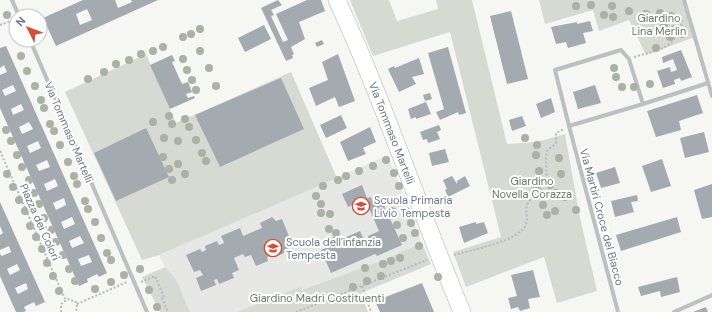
<svg xmlns="http://www.w3.org/2000/svg" width="712" height="312" viewBox="0 0 712 312" font-family="'DM Sans',sans-serif">
	<style>
		.built { fill: #e7e7e6 }
		.green { fill: #d6dad3 }
		.building { fill: #a3abb0; fill-rule: evenodd }
		.lines { fill: none; stroke-linecap: round; stroke-linejoin: round }
		.secondary-casing { stroke: #aeb4b8; stroke-width: 18 }
		.path { stroke: #b6babc; stroke-width: 2; stroke-dasharray: 2 2; stroke-linecap: butt }
		.minor { stroke: #bbc0c3; stroke-width: 4 }
		.secondary { stroke: #fff; stroke-width: 17 }
		.tree { fill: #aab1a5 }
		.labels { text-anchor: middle; dominant-baseline: central; stroke-width: 4; stroke-linejoin: round; paint-order: stroke }
		.park-label { font-size: 11px; fill: #6b7966; stroke: #fff }
		.street-label { font-size: 11px; fill: #687881; stroke: #fff }
		.poi-label { font-size: 11px; fill: #687881; stroke: #fff; text-anchor: start }
	</style>
	<rect width="100%" height="100%" fill="#f6f6f3"/>
	<polygon class="built" points="388,155 422,243 378,262 302,290 300,287 237,312 190,312 176,279 165,267 159,255"/>
	<g class="green">
		<polygon points="350,0 389,0 397,21 438,9 436,0 472,0 507,144 537,142 565,134 580,218 597,291 557,303 544,257 466,287 453,252 501,237 450,32 373,56"/>
		<polygon points="539,0 684,0 695,37 646,55 629,20 599,31 593,10 545,24"/>
		<polygon points="146,54 176,123 291,72 337,178 159,255 142,260 65,92"/>
		<polygon points="422,243 431,264 361,293 368,312 237,312 300,287 302,290 378,262"/>
		<polygon points="165,267 176,279 190,312 160,312 142,277"/>
	</g>
	<g class="building">
		<path d="M83 0H115L118 8 132 2 131 0H158L56 46 43 18ZM87 9 92 20 80 25 76 14Z"/>
		<polygon points="278,0 282,5 271,10 274,15 271,16 283,42 288,40 276,14 307,0 321,0 325,11 299,22 305,39 291,47 294,54 292,55 293,58 286,61 261,8"/>
		<polygon points="511,11 528,79 507,84 490,16"/>
		<polygon points="590,21 593,31 583,33 586,43 568,48 566,42 556,44 551,27 577,22 577,24"/>
		<polygon points="264,25 271,39 245,52 238,38"/>
		<polygon points="322,40 324,44 317,47 315,43"/>
		<path d="M6 46 107 273 99 277 97 274 87 279 88 282 79 286 0 108V75L7 72 4 65 0 68V48ZM13 85 16 91 5 96 2 90ZM21 104 24 110 13 115 11 109ZM29 122 33 129 22 134 19 127ZM38 141 41 148 30 153 27 146ZM47 160 50 167 39 171 36 165ZM55 179 58 186 47 191 44 184ZM64 198 66 205 56 210 53 203ZM72 217 75 224 64 229 61 222ZM80 236 84 243 72 248 69 241ZM89 255 92 262 81 266 78 259Z"/>
		<polygon points="448,47 466,113 459,115 458,112 440,120 436,112 444,109 428,53"/>
		<polygon points="681,50 692,77 681,81 680,78 674,80 675,84 663,88 657,71 670,67 671,72 677,70 673,59 663,63 662,57"/>
		<polygon points="338,54 355,101 339,107 335,97 316,106 309,88 328,80 322,62"/>
		<polygon points="172,55 175,61 172,62 182,84 188,82 192,92 186,94 188,98 194,96 195,98 170,109 150,65"/>
		<polygon points="419,58 424,74 412,77 416,84 399,92 388,69 394,66 395,68"/>
		<polygon points="281,78 304,129 220,167 195,115"/>
		<polygon points="595,85 601,103 578,109 573,92"/>
		<polygon points="430,93 432,99 425,101 423,95"/>
		<polygon points="697,95 703,113 679,121 681,130 656,137 647,111"/>
		<polygon points="551,98 555,112 541,118 536,104"/>
		<polygon points="426,102 431,114 416,119 416,117 411,119 408,109"/>
		<polygon points="341,115 347,128 326,138 320,125"/>
		<polygon points="522,116 526,126 512,131 509,120"/>
		<polygon points="439,125 441,130 437,132 440,139 428,143 427,139 423,140 420,132"/>
		<polygon points="370,127 376,142 363,148 366,154 348,161 340,142"/>
		<polygon points="146,128 169,177 116,201 94,153"/>
		<polygon points="704,132 709,152 685,158 680,138"/>
		<polygon points="445,149 449,162 432,166 429,153"/>
		<polygon points="662,159 671,186 651,192 642,166"/>
		<polygon points="615,167 620,183 601,188 596,173"/>
		<polygon points="452,176 457,184 457,181 465,176 470,186 448,197 445,190 447,189 443,180"/>
		<polygon points="712,184 712,217 702,219 694,190"/>
		<polygon points="362,185 367,198 371,197 373,202 381,199 402,245 377,256 375,254 331,273 321,250 329,247 328,245 360,231 365,242 369,241 368,236 379,231 365,199 348,207 342,194"/>
		<polygon points="637,195 638,201 631,202 634,212 615,217 611,201"/>
		<path d="M0 202 45 302 36 306 34 302 24 307 26 311 23 312H16L0 276V254L2 256 11 252 9 246 0 250V235L3 233 0 226ZM17 264 20 270 10 275 7 269ZM26 283 28 289 18 294 15 288Z"/>
		<polygon points="272,217 276,221 282,219 293,246 286,249 287,252 277,256 276,253 267,257 268,261 256,266 251,255 245,257 243,254 234,258 239,270 232,273 234,278 219,284 217,279 214,280 216,285 201,291 196,278 203,275 200,270 194,272 186,255 200,249 202,252 206,250 205,246 217,241 219,245 224,243 221,236 240,228 243,236 262,228 260,223"/>
		<polygon points="677,217 681,232 621,251 616,235"/>
		<polygon points="476,222 476,224 484,222 488,233 464,243 459,227"/>
		<polygon points="533,270 540,297 528,299 530,308 520,311 518,307 511,309 508,298 517,296 511,275"/>
		<polygon points="677,277 680,292 661,297 660,291 641,296 638,287"/>
		<polygon points="422,283 434,312 380,312 375,301"/>
		<polygon points="706,307 708,312 693,312"/>
	</g>
	<g class="lines">
		<defs>
			<path id="secondary" d="M337 0C384 102 419 209 462 312"/>
		</defs>
		<use href="#secondary" class="secondary-casing"/>
		<g class="path">
			<polyline points="0,25 13,20"/>
			<path d="M634 57C658 50 677 49 682 20"/>
			<polyline points="0,151 65,299"/>
			<path d="M454 255C471 250 521 241 526 224 528 218 525 211 527 205 530 197 539 194 543 187 550 177 544 162 547 151L556 143V133L564 129"/>
			<polyline points="141,282 155,276 164,297 162,298 168,312"/>
			<polyline points="362,286 371,312"/>
			<polyline points="77,304 127,282"/>
			<polyline points="61,312 61,304 68,299 76,302 77,307 76,312"/>
			<polyline points="296,312 427,260"/>
		</g>
		<g class="minor">
			<polyline points="12,0 19,16"/>
			<polyline points="684,0 712,96"/>
			<polyline points="30,40 147,312"/>
			<polyline points="569,126 555,70 621,50 629,59 643,104 708,83"/>
			<polyline points="618,312 569,126 643,104"/>
			<polyline points="674,312 712,295"/>
		</g>
		<use href="#secondary" class="secondary"/>
	</g>
	<g class="tree">
		<circle cx="591" cy="5" r="4"/>
		<circle cx="576" cy="6" r="4"/>
		<circle cx="612" cy="6" r="4"/>
		<circle cx="629" cy="11" r="4"/>
		<circle cx="660" cy="13" r="4"/>
		<circle cx="646" cy="14" r="4"/>
		<circle cx="7" cy="15" r="4"/>
		<circle cx="604" cy="15" r="4"/>
		<circle cx="671" cy="16" r="4"/>
		<circle cx="613" cy="17" r="4"/>
		<circle cx="664" cy="25" r="4"/>
		<circle cx="200" cy="29" r="4"/>
		<circle cx="675" cy="29" r="4"/>
		<circle cx="191" cy="34" r="4"/>
		<circle cx="682" cy="34" r="4"/>
		<circle cx="183" cy="37" r="4"/>
		<circle cx="670" cy="37" r="4"/>
		<circle cx="163" cy="47" r="4"/>
		<circle cx="656" cy="48" r="4"/>
		<circle cx="153" cy="51" r="4"/>
		<circle cx="200" cy="51" r="4"/>
		<circle cx="141" cy="54" r="4"/>
		<circle cx="21" cy="56" r="4"/>
		<circle cx="183" cy="59" r="4"/>
		<circle cx="129" cy="60" r="4"/>
		<circle cx="116" cy="64" r="4"/>
		<circle cx="209" cy="68" r="4"/>
		<circle cx="614" cy="68" r="4"/>
		<circle cx="187" cy="70" r="4"/>
		<circle cx="27" cy="71" r="4"/>
		<circle cx="104" cy="72" r="4"/>
		<circle cx="616" cy="77" r="4"/>
		<circle cx="88" cy="79" r="4"/>
		<circle cx="192" cy="80" r="4"/>
		<circle cx="650" cy="84" r="4"/>
		<circle cx="35" cy="86" r="4"/>
		<circle cx="216" cy="86" r="4"/>
		<circle cx="622" cy="87" r="4"/>
		<circle cx="634" cy="87" r="4"/>
		<circle cx="196" cy="90" r="4"/>
		<circle cx="41" cy="100" r="4"/>
		<circle cx="44" cy="108" r="4"/>
		<circle cx="169" cy="116" r="4"/>
		<circle cx="185" cy="119" r="4"/>
		<circle cx="153" cy="122" r="4"/>
		<circle cx="50" cy="124" r="4"/>
		<circle cx="172" cy="124" r="4"/>
		<circle cx="189" cy="127" r="4"/>
		<circle cx="6" cy="130" r="4"/>
		<circle cx="54" cy="131" r="4"/>
		<circle cx="164" cy="138" r="4"/>
		<circle cx="525" cy="138" r="4"/>
		<circle cx="196" cy="140" r="4"/>
		<circle cx="11" cy="141" r="4"/>
		<circle cx="178" cy="141" r="4"/>
		<circle cx="60" cy="145" r="4"/>
		<circle cx="537" cy="145" r="4"/>
		<circle cx="202" cy="153" r="4"/>
		<circle cx="17" cy="155" r="4"/>
		<circle cx="536" cy="155" r="4"/>
		<circle cx="163" cy="157" r="4"/>
		<circle cx="559" cy="158" r="4"/>
		<circle cx="386" cy="160" r="4"/>
		<circle cx="206" cy="161" r="4"/>
		<circle cx="68" cy="162" r="4"/>
		<circle cx="178" cy="164" r="4"/>
		<circle cx="373" cy="166" r="4"/>
		<circle cx="22" cy="167" r="4"/>
		<circle cx="169" cy="169" r="4"/>
		<circle cx="359" cy="171" r="4"/>
		<circle cx="539" cy="171" r="4"/>
		<circle cx="394" cy="173" r="4"/>
		<circle cx="7" cy="174" r="4"/>
		<circle cx="185" cy="174" r="4"/>
		<circle cx="561" cy="174" r="4"/>
		<circle cx="74" cy="176" r="4"/>
		<circle cx="346" cy="176" r="4"/>
		<circle cx="29" cy="180" r="4"/>
		<circle cx="172" cy="180" r="4"/>
		<circle cx="338" cy="180" r="4"/>
		<circle cx="77" cy="184" r="4"/>
		<circle cx="550" cy="185" r="4"/>
		<circle cx="323" cy="186" r="4"/>
		<circle cx="399" cy="186" r="4"/>
		<circle cx="537" cy="186" r="4"/>
		<circle cx="13" cy="187" r="4"/>
		<circle cx="34" cy="193" r="4"/>
		<circle cx="556" cy="193" r="4"/>
		<circle cx="316" cy="196" r="4"/>
		<circle cx="565" cy="197" r="4"/>
		<circle cx="19" cy="200" r="4"/>
		<circle cx="402" cy="200" r="4"/>
		<circle cx="85" cy="201" r="4"/>
		<circle cx="39" cy="204" r="4"/>
		<circle cx="321" cy="204" r="4"/>
		<circle cx="543" cy="205" r="4"/>
		<circle cx="88" cy="209" r="4"/>
		<circle cx="576" cy="210" r="4"/>
		<circle cx="25" cy="211" r="4"/>
		<circle cx="392" cy="211" r="4"/>
		<circle cx="406" cy="211" r="4"/>
		<circle cx="555" cy="211" r="4"/>
		<circle cx="321" cy="213" r="4"/>
		<circle cx="330" cy="214" r="4"/>
		<circle cx="547" cy="215" r="4"/>
		<circle cx="44" cy="218" r="4"/>
		<circle cx="95" cy="222" r="4"/>
		<circle cx="411" cy="223" r="4"/>
		<circle cx="397" cy="225" r="4"/>
		<circle cx="30" cy="226" r="4"/>
		<circle cx="329" cy="229" r="4"/>
		<circle cx="51" cy="230" r="4"/>
		<circle cx="336" cy="233" r="4"/>
		<circle cx="415" cy="233" r="4"/>
		<circle cx="36" cy="237" r="4"/>
		<circle cx="101" cy="238" r="4"/>
		<circle cx="403" cy="238" r="4"/>
		<circle cx="334" cy="241" r="4"/>
		<circle cx="56" cy="242" r="4"/>
		<circle cx="419" cy="246" r="4"/>
		<circle cx="42" cy="249" r="4"/>
		<circle cx="107" cy="253" r="4"/>
		<circle cx="63" cy="255" r="4"/>
		<circle cx="400" cy="258" r="4"/>
		<circle cx="111" cy="260" r="4"/>
		<circle cx="391" cy="261" r="4"/>
		<circle cx="47" cy="263" r="4"/>
		<circle cx="383" cy="264" r="4"/>
		<circle cx="365" cy="268" r="4"/>
		<circle cx="69" cy="269" r="4"/>
		<circle cx="140" cy="269" r="4"/>
		<circle cx="124" cy="275" r="4"/>
		<circle cx="53" cy="276" r="4"/>
		<circle cx="381" cy="276" r="4"/>
		<circle cx="438" cy="277" r="4"/>
		<circle cx="75" cy="281" r="4"/>
		<circle cx="367" cy="281" r="4"/>
		<circle cx="111" cy="282" r="4"/>
		<circle cx="353" cy="287" r="4"/>
		<circle cx="95" cy="289" r="4"/>
		<circle cx="149" cy="290" r="4"/>
		<circle cx="59" cy="291" r="4"/>
		<circle cx="373" cy="299" r="4"/>
		<circle cx="157" cy="307" r="4"/>
	</g>
	<defs>
		<symbol id="school-ring" viewBox="-11 -11 22 22"><circle r="9.5" fill="#fff" stroke="#d05039" stroke-width="1.5"/><path d="M0-5L7-2L0 1L-7-2ZM-4 1L0 2.5L4 1V4Q0 6-4 4Z" fill="#d05039"/></symbol>
	</defs>
	<g fill-rule="evenodd">
		<use href="#school-ring" x="351" y="196" width="20" height="20"/>
		<use href="#school-ring" x="263" y="238" width="20" height="20"/>
	</g>
	<g class="labels">
		<g class="park-label">
			<text x="659" y="18">Giardino<tspan x="659" dy="13">Lina Merlin</tspan></text>
			<text x="532" y="181">Giardino<tspan x="532" dy="13">Novella Corazza</tspan></text>
			<text x="317" y="298">Giardino Madri Costituenti</text>
		</g>
		<g class="street-label">
			<text transform="translate(69 132) rotate(67)">Via Tommaso Martelli</text>
			<text transform="translate(392 133) rotate(69)">Via Tommaso Martelli</text>
			<text transform="translate(602 217) rotate(75)">Via Martiri Croce del Biacco</text>
			<text transform="translate(40 222) rotate(66)">Piazza dei Colori</text>
		</g>
		<g class="poi-label">
			<text x="374" y="200">Scuola Primaria<tspan x="374" dy="13">Livio Tempesta</tspan></text>
			<text x="286" y="242">Scuola dell'infanzia<tspan x="286" dy="13">Tempesta</tspan></text>
		</g>
	</g>
	<g transform="translate(28 28) rotate(312)"><circle r="19" fill="#ffffff" stroke="#c3c9cd"/>
	<path d="M0-3L7 15L0 10L-7 15Z" fill="#d05039"/>
	<text y="-6" font-size="11" font-weight="bold" text-anchor="middle" fill="#687881">N</text>
	</g>
</svg>
